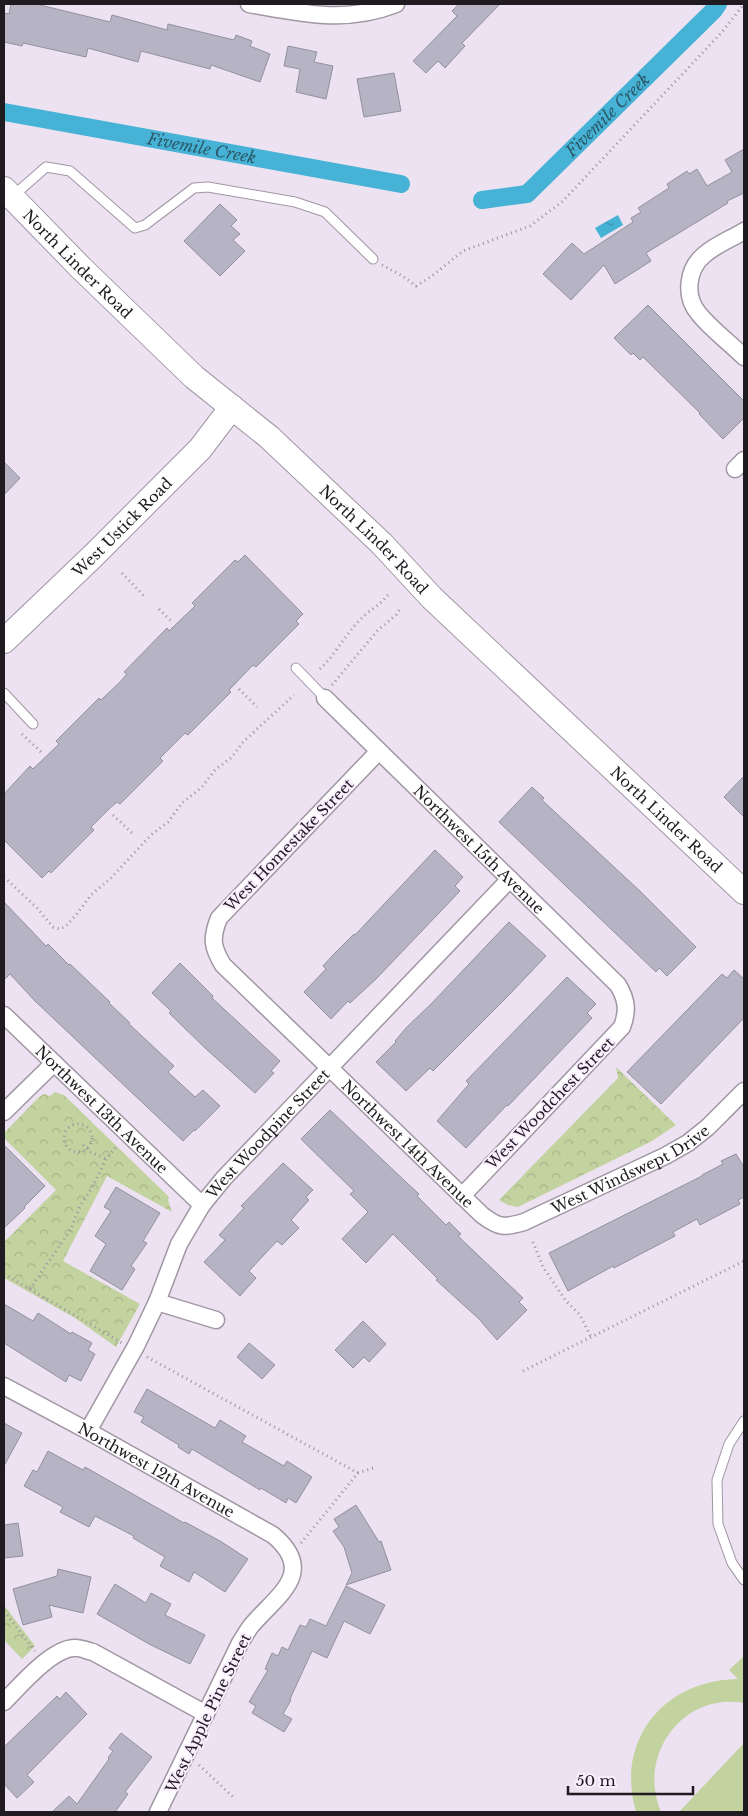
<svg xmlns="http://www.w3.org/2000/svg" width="748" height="1816" viewBox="0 0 748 1816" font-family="'Libre Baskerville',serif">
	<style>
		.park { fill: url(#park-crowns) }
		.garden { fill: #c2d3a0 }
		.water { fill: url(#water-ripples) }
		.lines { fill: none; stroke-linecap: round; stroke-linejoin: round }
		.canal { stroke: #46b2d5; stroke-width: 18 }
		.building { fill: #b6b3c4; stroke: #9390a0 }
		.lane-casing { stroke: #a096a4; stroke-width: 11 }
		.street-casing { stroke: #a096a4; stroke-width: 19 }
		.secondary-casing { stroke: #a096a4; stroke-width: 26 }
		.path { stroke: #9b939e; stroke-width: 3; stroke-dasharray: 1 4; stroke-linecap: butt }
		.lane { stroke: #fff; stroke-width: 9 }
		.street { stroke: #fff; stroke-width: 16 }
		.secondary { stroke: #fff; stroke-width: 24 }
		.labels { text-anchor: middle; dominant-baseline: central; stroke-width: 4; stroke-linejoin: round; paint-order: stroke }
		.street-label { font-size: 15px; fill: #1f1b21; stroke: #faefff }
		.water-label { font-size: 16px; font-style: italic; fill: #2b5868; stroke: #faefff }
	</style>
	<defs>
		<pattern id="park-crowns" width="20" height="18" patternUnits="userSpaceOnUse" patternTransform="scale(1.25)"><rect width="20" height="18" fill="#c2d3a0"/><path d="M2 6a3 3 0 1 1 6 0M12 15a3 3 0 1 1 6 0" fill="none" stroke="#a6b58a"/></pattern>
		<pattern id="water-ripples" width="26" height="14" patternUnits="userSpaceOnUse" patternTransform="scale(1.25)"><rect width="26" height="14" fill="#46b2d5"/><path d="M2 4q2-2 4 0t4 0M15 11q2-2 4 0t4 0" fill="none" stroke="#3a90ac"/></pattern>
	</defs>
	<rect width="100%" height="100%" fill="#ede2f1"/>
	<g class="park">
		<polygon points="616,1067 676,1125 652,1141 518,1207 508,1205 499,1200 618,1078"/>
		<polygon points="55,1092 64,1095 169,1197 168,1200 172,1212 107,1176 63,1261 140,1304 116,1347 75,1318 4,1278 4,1242 56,1190 4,1138 4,1133 39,1097 44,1094 50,1096"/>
		<polygon points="4,1605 35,1646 22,1659 4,1640"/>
	</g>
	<g class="garden">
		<path d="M744 1656V1703C682 1692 637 1756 661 1812H636C615 1740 664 1680 738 1679L729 1670Z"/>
		<polygon points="744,1743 744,1812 679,1812"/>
	</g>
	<polygon class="water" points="618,215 623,225 601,238 595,228"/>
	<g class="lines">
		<g class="canal">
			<path id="s1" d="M4 112 401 184"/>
			<path id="s2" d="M482 200 527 194 714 10 718 4"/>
		</g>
	</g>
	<g class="building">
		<polygon points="11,4 40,4 40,5 110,22 112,15 167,30 168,24 234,40 236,35 252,41 250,46 270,54 260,82 211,65 210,69 141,51 138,62 88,48 86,57 23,43 22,46 4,42 4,13 9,14"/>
		<polygon points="459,4 500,4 462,43 465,46 445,68 438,61 426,73 413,61 457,16 452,11"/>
		<polygon points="288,46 317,52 314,62 333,66 326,99 296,92 300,69 284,66"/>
		<polygon points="394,73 401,111 364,117 357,79"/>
		<polygon points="744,149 744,193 727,201 728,203 646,253 651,261 615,284 604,265 571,300 543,274 572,243 584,254 633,222 631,218 641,212 638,208 669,188 667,184 687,171 689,174 697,169 707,186 732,172 725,160"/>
		<polygon points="220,204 237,220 231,226 240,234 233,240 245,251 220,276 184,241"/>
		<polygon points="648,305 744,401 744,418 723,439 699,414 700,413 643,357 640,360 633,353 631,355 614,338"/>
		<polygon points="4,462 20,478 4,495"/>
		<polygon points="245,555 303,614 296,621 299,624 256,667 253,665 229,690 231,692 188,735 185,733 160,758 163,761 120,804 117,802 110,808 91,827 94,830 51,873 49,871 42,878 4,840 4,794 30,766 33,769 59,744 56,741 99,698 101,700 120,682 127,674 124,672 167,628 169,631 195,606 192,603 235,560 238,562"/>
		<polygon points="744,776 744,817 724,797"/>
		<polygon points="532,787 544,798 542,800 642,893 696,947 667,976 659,968 656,972 499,822"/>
		<polygon points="435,850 463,877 455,886 460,891 376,979 350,1003 348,1001 331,1019 304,992 326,969 323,966 334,954 354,934 355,935"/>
		<polygon points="4,902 46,946 48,944 69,965 70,964 110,1002 109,1003 130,1023 129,1024 174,1066 168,1072 195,1097 203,1090 220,1106 195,1131 194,1130 183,1141 35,1001 10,974 4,980"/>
		<polygon points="509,922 546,956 507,997 433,1071 430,1068 406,1091 376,1062 396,1042 395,1041 406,1028 431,1004"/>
		<polygon points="180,963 213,996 212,998 280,1061 271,1071 274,1073 255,1093 204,1047 169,1013 171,1011 152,993"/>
		<polygon points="734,970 744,979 744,1018 661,1104 627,1072 722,974 727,978"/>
		<polygon points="567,977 596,1004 587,1013 592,1018 508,1106 507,1105 466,1148 437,1121 469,1084 466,1081"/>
		<polygon points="330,1110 406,1182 419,1194 417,1196 446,1225 449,1222 461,1234 458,1236 523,1298 519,1302 527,1310 497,1340 479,1319 436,1280 438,1279 393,1234 366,1263 342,1239 368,1212 350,1194 354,1191 301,1139"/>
		<polygon points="4,1145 45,1186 24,1207 25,1208 4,1228"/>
		<polygon points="736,1154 744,1167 744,1197 738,1200 740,1204 700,1225 697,1219 673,1232 675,1236 614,1268 613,1266 568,1291 549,1253 702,1176 702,1175 723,1164 721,1161"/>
		<polygon points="283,1163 313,1190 306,1197 309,1200 291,1220 299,1228 282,1245 277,1241 249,1271 256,1278 240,1296 204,1262 225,1240 219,1235 244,1208 241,1206"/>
		<polygon points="116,1187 160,1213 143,1241 147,1243 131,1266 135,1269 122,1290 90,1271 106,1244 95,1236 111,1211 104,1207"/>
		<polygon points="4,1304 33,1321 38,1313 71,1334 72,1332 92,1343 88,1350 95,1354 81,1381 69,1375 66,1382 4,1343"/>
		<polygon points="363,1321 386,1344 369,1362 364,1357 353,1368 335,1350"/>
		<polygon points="249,1343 275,1365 262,1379 237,1357"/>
		<polygon points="147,1389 215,1428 220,1420 246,1436 242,1442 284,1466 287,1461 312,1477 296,1503 288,1498 286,1503 261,1488 260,1490 192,1449 189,1454 178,1447 179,1445 141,1422 144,1417 134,1412"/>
		<polygon points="4,1423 22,1433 4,1466"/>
		<polygon points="48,1451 83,1470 85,1467 184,1523 185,1522 220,1541 248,1559 225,1592 194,1572 189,1582 160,1566 165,1557 133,1538 134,1536 95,1516 89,1527 60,1512 63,1507 24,1486 33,1470 37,1472"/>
		<polygon points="356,1505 379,1542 381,1541 391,1570 346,1585 352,1573 344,1547 333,1531 339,1527 334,1519"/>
		<polygon points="18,1523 23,1556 4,1558 4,1525"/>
		<polygon points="58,1569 91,1577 83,1613 49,1605 52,1617 23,1625 13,1589 57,1576"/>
		<polygon points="115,1584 146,1603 151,1593 171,1604 165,1615 205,1635 190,1664 149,1644 97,1614"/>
		<polygon points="346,1586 385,1605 370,1634 344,1621 327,1658 312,1651 290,1699 291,1700 283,1714 292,1719 284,1732 252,1713 256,1706 249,1702 268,1670 265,1669 272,1653 278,1656 282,1647 288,1650 300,1625 306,1627 310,1619 326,1626"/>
		<polygon points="66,1692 87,1714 27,1775 34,1782 17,1798 4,1784 4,1747 57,1696 60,1699"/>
		<polygon points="121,1733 152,1757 125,1792 128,1794 115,1812 52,1812 69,1796 77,1804 109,1759 108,1758 113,1751 109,1748"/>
	</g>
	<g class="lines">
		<defs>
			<g id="lane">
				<polyline points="13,196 46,167 70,171 135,228 145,225 194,188 208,187 295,202 325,212 373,259"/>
				<polyline points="296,668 325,698"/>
				<polyline points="4,693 33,724"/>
				<polyline points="744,1421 729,1444 717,1480 718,1524 732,1563 744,1580"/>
			</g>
			<g id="street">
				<path d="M249 4C301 13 345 24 396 4"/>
				<path d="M744 231C731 239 715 245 704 255 687 269 684 297 699 314 712 330 730 343 744 357"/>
				<polyline points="735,469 744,460"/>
				<path id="s3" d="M325 698 618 985C627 1000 628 1011 622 1027L462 1196"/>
				<path id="s4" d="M379 751 219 918C211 938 212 947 223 965L482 1215C499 1228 504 1228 524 1222L665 1156 688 1143 708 1127 744 1091"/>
				<path id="s5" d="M4 1015 202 1205"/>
				<polyline points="4,1112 54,1063"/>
				<polyline points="157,1302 216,1320"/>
				<path id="s6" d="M4 1386 88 1431 273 1535C318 1573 276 1596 251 1626 247 1631 244 1637 240 1643L158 1812"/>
				<path id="s7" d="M88 1431 136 1346 157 1302 179 1244 202 1205 224 1178 510 879"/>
				<path d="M4 1702C20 1686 51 1649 74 1648 80 1647 87 1651 93 1652L206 1714"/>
			</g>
			<g id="secondary">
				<path id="s8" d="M4 189 81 268 194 377 269 437 382 544 432 598 744 892"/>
				<path id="s9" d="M4 641 93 556 200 449 232 407"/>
			</g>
		</defs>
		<use href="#lane" class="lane-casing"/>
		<use href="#street" class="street-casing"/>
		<use href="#secondary" class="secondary-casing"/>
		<g class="path">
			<polyline points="382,265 404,277 416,286 432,276 463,251 530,226 563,201 722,32 744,4"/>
			<polyline points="122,573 145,597"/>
			<polyline points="159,609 171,621"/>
			<path d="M320 669C337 653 347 631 364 616 372 609 381 604 388 595"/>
			<polyline points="332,685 378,630 396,615 401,607"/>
			<polyline points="239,689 257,707"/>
			<polyline points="22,734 41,752"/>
			<polyline points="113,815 132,833"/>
			<polyline points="4,877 37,908 53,927 59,929 65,927 76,915 91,895 111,878 151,835 168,822 182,803 202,787 215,770 232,757 243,742 294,695"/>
			<circle cx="78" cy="1138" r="14"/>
			<polyline points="83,1145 90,1152 106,1159"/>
			<polyline points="533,1242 543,1267 566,1301 580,1315 591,1337"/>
			<polyline points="4,1274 122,1343"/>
			<polyline points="30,1289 71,1229 80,1206 93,1186 106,1159 118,1145"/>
			<polyline points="147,1357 358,1473"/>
			<polyline points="523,1371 744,1261"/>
			<polyline points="301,1543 358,1473 376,1467"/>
			<polyline points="4,1611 35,1651"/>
			<polyline points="199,1765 233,1797"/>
		</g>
		<use href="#lane" class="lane"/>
		<use href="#street" class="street"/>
		<use href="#secondary" class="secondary"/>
	</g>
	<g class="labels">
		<g class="street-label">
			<text stroke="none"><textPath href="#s8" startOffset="105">North Linder Road</textPath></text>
			<text stroke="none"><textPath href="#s9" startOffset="164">West Ustick Road</textPath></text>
			<text stroke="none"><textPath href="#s8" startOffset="510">North Linder Road</textPath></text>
			<text stroke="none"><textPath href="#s8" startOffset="915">North Linder Road</textPath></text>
			<text transform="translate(289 845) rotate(-46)">West Homestake Street</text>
			<text stroke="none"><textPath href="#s3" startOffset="216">Northwest 15th Avenue</textPath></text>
			<text transform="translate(550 1103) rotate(-46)">West Woodchest Street</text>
			<text stroke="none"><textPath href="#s5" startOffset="136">Northwest 13th Avenue</textPath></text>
			<text stroke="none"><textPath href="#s7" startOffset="351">West Woodpine Street</textPath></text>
			<text stroke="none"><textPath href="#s4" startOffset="538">Northwest 14th Avenue</textPath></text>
			<text stroke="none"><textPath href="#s4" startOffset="805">West Windswept Drive</textPath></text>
			<text stroke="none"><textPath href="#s6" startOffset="174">Northwest 12th Avenue</textPath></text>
			<text transform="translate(208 1713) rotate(-64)">West Apple Pine Street</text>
		</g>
		<g class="water-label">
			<text stroke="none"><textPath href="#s2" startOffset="158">Fivemile Creek</textPath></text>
			<text stroke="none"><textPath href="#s1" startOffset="201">Fivemile Creek</textPath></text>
		</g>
	</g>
	<rect width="748" height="1816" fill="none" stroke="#1f1b21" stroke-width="10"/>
	<path d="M568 1786v8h125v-8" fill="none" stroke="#1f1b21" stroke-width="2.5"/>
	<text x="576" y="1786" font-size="15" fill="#1f1b21" stroke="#faefff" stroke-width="4" paint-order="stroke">50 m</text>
</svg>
